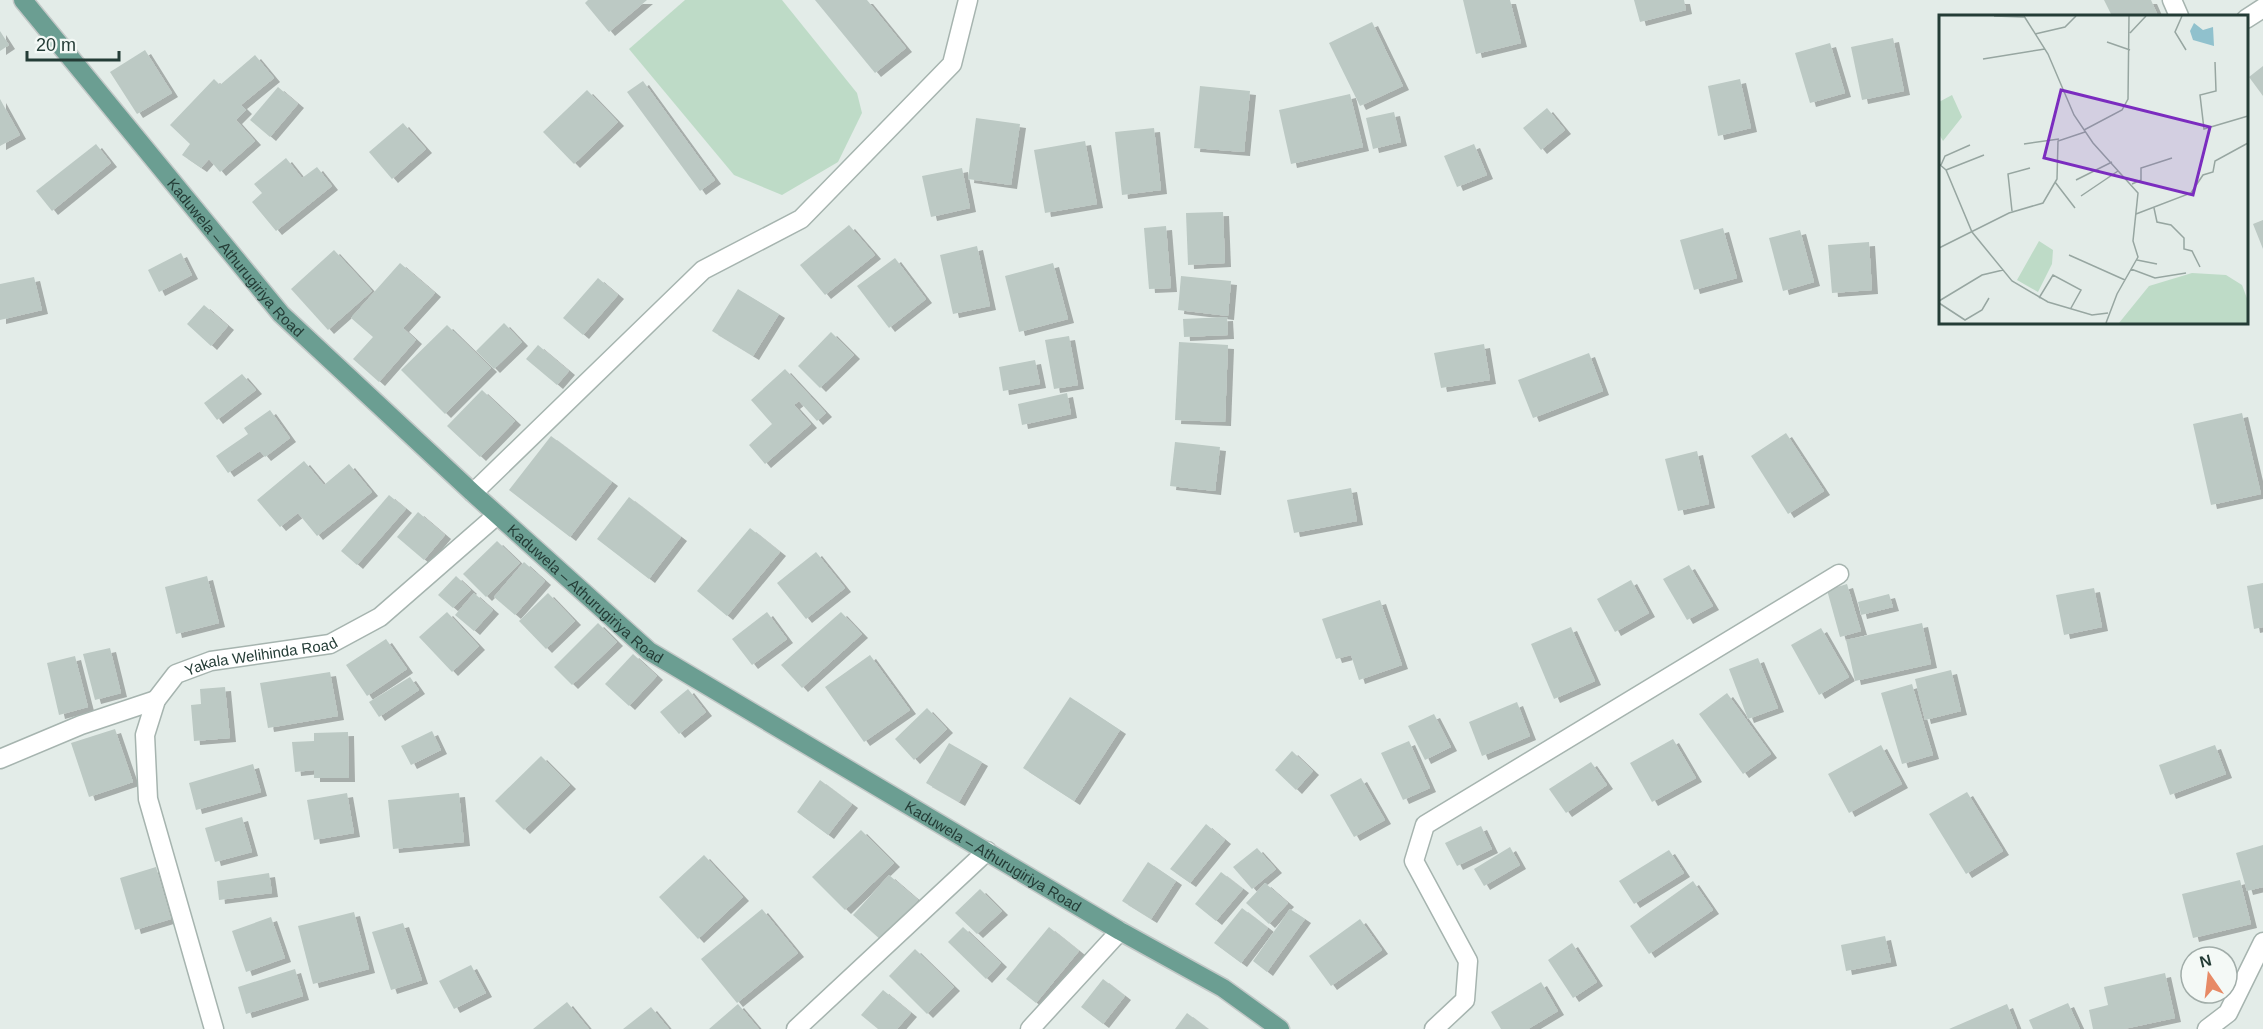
<svg xmlns="http://www.w3.org/2000/svg" width="2263" height="1029" viewBox="0 0 2263 1029" font-family="Arial,sans-serif">
	<style>
		.green { fill: #bedbc7 }
		.building { fill: #bcc9c4; filter: url(#shadow) }
		.lines { fill: none; stroke-linecap: round; stroke-linejoin: round }
		.minor-casing { stroke: #a6b4af; stroke-width: 21 }
		.primary-casing { stroke: #c2c8c7; stroke-width: 21 }
		.minor { stroke: #fff; stroke-width: 18 }
		.primary { stroke: #6b9e92; stroke-width: 18 }
		.labels { text-anchor: middle; dominant-baseline: central; stroke-width: 6; stroke-linejoin: round; paint-order: stroke }
		.street-label { font-size: 15px; fill: #243c36; stroke: #f4f9f6 }
		.inset-road { fill: none; stroke: #97a6a1; stroke-width: 1.5 }
		.view { fill: #7b2cbf; fill-opacity: 0.15; stroke: #7b2cbf; stroke-width: 3 }
		.inset-edge { fill: none; stroke: #243c36; stroke-width: 3 }
	</style>
	<defs>
		<filter id="shadow"><feDropShadow dx="6" dy="4" stdDeviation="0" flood-color="#0004"/></filter>
	</defs>
	<rect width="100%" height="100%" fill="#e3ece8"/>
	<polygon class="green" points="685,0 782,0 857,93 862,113 838,162 782,195 734,175 629,49"/>
	<g class="building">
		<polygon points="588,0 647,0 609,32 585,3"/>
		<polygon points="815,0 867,0 906,48 875,73"/>
		<polygon points="1463,0 1510,0 1521,43 1476,54"/>
		<polygon points="1634,0 1684,0 1686,10 1640,22"/>
		<polygon points="2104,0 2151,0 2158,16 2112,16"/>
		<polygon points="1372,22 1403,86 1360,106 1329,43"/>
		<polygon points="0,31 9,45 0,51"/>
		<polygon points="1893,38 1904,91 1862,100 1851,47"/>
		<polygon points="1830,43 1845,93 1810,103 1795,53"/>
		<polygon points="145,50 172,93 137,114 110,72"/>
		<polygon points="255,55 274,78 241,105 246,110 236,120 255,141 220,172 209,159 201,168 182,155 190,144 170,125 214,79 220,85"/>
		<polygon points="2263,66 2263,96 2249,77"/>
		<polygon points="1740,79 1751,128 1718,136 1708,86"/>
		<polygon points="643,81 715,180 700,191 627,92"/>
		<polygon points="1200,86 1250,91 1244,152 1194,148"/>
		<polygon points="278,87 298,104 270,137 250,120"/>
		<polygon points="587,90 618,122 574,164 543,132"/>
		<polygon points="1350,94 1363,147 1291,164 1279,110"/>
		<polygon points="0,99 20,135 0,146"/>
		<polygon points="1547,108 1565,130 1541,150 1523,128"/>
		<polygon points="1394,112 1401,142 1373,149 1366,118"/>
		<polygon points="976,118 1020,124 1011,185 968,179"/>
		<polygon points="403,123 426,149 392,179 369,152"/>
		<polygon points="1154,128 1161,190 1122,195 1115,132"/>
		<polygon points="1085,141 1097,204 1045,213 1034,150"/>
		<polygon points="96,144 111,163 52,211 36,191"/>
		<polygon points="1474,144 1487,175 1457,187 1444,156"/>
		<polygon points="286,158 302,178 317,167 332,186 276,231 252,202 262,193 254,184"/>
		<polygon points="962,168 970,208 931,217 922,176"/>
		<polygon points="1223,212 1225,263 1188,265 1186,213"/>
		<polygon points="2263,220 2263,249 2253,224"/>
		<polygon points="849,225 875,255 825,295 800,265"/>
		<polygon points="1166,226 1171,288 1149,289 1144,228"/>
		<polygon points="1723,228 1737,278 1694,290 1680,240"/>
		<polygon points="1800,230 1814,282 1783,291 1769,238"/>
		<polygon points="1869,242 1872,290 1832,293 1828,245"/>
		<polygon points="977,246 990,306 953,314 940,255"/>
		<polygon points="334,250 372,291 328,330 291,289"/>
		<polygon points="181,253 192,275 159,292 148,270"/>
		<polygon points="895,258 926,299 889,328 857,286"/>
		<polygon points="400,263 435,293 403,328 416,340 379,382 353,359 373,337 351,318"/>
		<polygon points="1053,263 1068,319 1019,332 1005,276"/>
		<polygon points="1181,276 1231,281 1228,316 1178,310"/>
		<polygon points="34,277 42,310 0,320 0,284"/>
		<polygon points="598,278 618,295 583,335 563,318"/>
		<polygon points="738,289 779,314 753,356 712,331"/>
		<polygon points="204,305 228,326 211,346 187,324"/>
		<polygon points="1227,317 1228,335 1184,337 1183,319"/>
		<polygon points="504,323 522,342 494,369 476,351"/>
		<polygon points="447,325 491,368 445,414 401,370"/>
		<polygon points="831,332 854,355 820,388 798,366"/>
		<polygon points="1069,336 1078,385 1054,389 1045,340"/>
		<polygon points="1179,342 1228,345 1225,422 1175,420"/>
		<polygon points="1484,344 1490,380 1441,388 1434,353"/>
		<polygon points="538,345 569,371 557,385 526,359"/>
		<polygon points="1589,353 1603,391 1533,418 1518,380"/>
		<polygon points="1035,360 1040,384 1003,391 999,367"/>
		<polygon points="785,369 826,413 817,421 799,401 794,405 811,424 765,464 749,445 772,424 751,400"/>
		<polygon points="242,374 256,390 217,420 204,403"/>
		<polygon points="482,390 515,421 480,457 447,426"/>
		<polygon points="1067,393 1071,414 1022,425 1018,404"/>
		<polygon points="270,410 290,438 265,457 260,451 228,473 216,456 248,434 244,428"/>
		<polygon points="2242,413 2261,494 2211,505 2193,424"/>
		<polygon points="1786,433 1824,491 1788,514 1751,456"/>
		<polygon points="551,436 612,482 570,537 509,490"/>
		<polygon points="1175,442 1220,447 1215,491 1170,486"/>
		<polygon points="1697,451 1709,504 1678,511 1665,459"/>
		<polygon points="304,461 324,485 349,464 372,492 317,536 298,513 280,527 257,500"/>
		<polygon points="1351,488 1357,521 1294,533 1287,500"/>
		<polygon points="389,495 406,509 357,565 341,551"/>
		<polygon points="629,497 681,537 649,579 597,539"/>
		<polygon points="418,512 445,535 424,560 397,537"/>
		<polygon points="750,528 780,552 727,616 697,591"/>
		<polygon points="497,541 520,563 486,597 463,574"/>
		<polygon points="816,552 845,588 806,619 777,583"/>
		<polygon points="524,562 545,581 515,615 494,597"/>
		<polygon points="1689,565 1713,606 1687,620 1663,579"/>
		<polygon points="207,576 219,623 176,634 165,587"/>
		<polygon points="456,576 471,590 453,608 438,595"/>
		<polygon points="1631,580 1649,613 1615,632 1597,599"/>
		<polygon points="2263,583 2263,627 2254,629 2247,586"/>
		<polygon points="1847,584 1861,631 1840,637 1827,590"/>
		<polygon points="2094,588 2102,627 2064,635 2056,595"/>
		<polygon points="474,593 493,610 474,631 455,615"/>
		<polygon points="548,593 575,621 546,649 519,621"/>
		<polygon points="1889,594 1893,607 1861,615 1858,602"/>
		<polygon points="1380,600 1402,665 1359,680 1351,655 1336,659 1322,619"/>
		<polygon points="447,612 479,646 452,672 419,637"/>
		<polygon points="767,612 787,639 752,665 732,639"/>
		<polygon points="841,612 862,634 802,688 781,665"/>
		<polygon points="598,623 617,642 572,685 554,667"/>
		<polygon points="1922,623 1931,664 1855,681 1846,640"/>
		<polygon points="1571,627 1595,681 1554,699 1531,644"/>
		<polygon points="1821,628 1849,677 1819,695 1791,645"/>
		<polygon points="386,639 407,669 367,696 346,665"/>
		<polygon points="110,648 121,693 95,700 83,654"/>
		<polygon points="633,654 657,676 629,706 605,684"/>
		<polygon points="870,655 910,710 864,742 825,687"/>
		<polygon points="75,656 88,707 59,715 47,663"/>
		<polygon points="1758,658 1778,708 1748,719 1729,669"/>
		<polygon points="1951,670 1961,711 1925,720 1915,679"/>
		<polygon points="330,672 338,716 268,728 260,683"/>
		<polygon points="410,677 419,690 379,717 369,702"/>
		<polygon points="1912,684 1933,755 1902,764 1881,693"/>
		<polygon points="225,687 230,738 194,741 191,705 201,704 200,689"/>
		<polygon points="688,689 706,712 679,734 660,712"/>
		<polygon points="1727,693 1771,754 1743,774 1699,714"/>
		<polygon points="1070,697 1120,730 1074,801 1023,768"/>
		<polygon points="1517,702 1530,736 1482,756 1469,722"/>
		<polygon points="927,708 947,729 914,760 895,739"/>
		<polygon points="1434,714 1451,747 1425,760 1408,726"/>
		<polygon points="115,729 133,782 89,797 71,743"/>
		<polygon points="432,731 441,750 411,765 401,746"/>
		<polygon points="348,732 349,778 314,778 314,770 295,772 292,742 314,741 314,733"/>
		<polygon points="1673,739 1696,778 1652,802 1630,763"/>
		<polygon points="1409,741 1430,788 1403,800 1381,753"/>
		<polygon points="949,743 982,762 959,802 926,783"/>
		<polygon points="1881,745 1902,784 1849,813 1828,774"/>
		<polygon points="2215,745 2226,774 2170,795 2159,765"/>
		<polygon points="1292,751 1313,771 1296,790 1275,770"/>
		<polygon points="541,756 570,785 524,830 495,801"/>
		<polygon points="1591,762 1607,785 1566,813 1549,789"/>
		<polygon points="253,764 261,792 196,810 189,783"/>
		<polygon points="1361,778 1385,820 1354,837 1330,795"/>
		<polygon points="820,780 852,804 828,835 797,812"/>
		<polygon points="1967,792 2003,851 1966,874 1929,814"/>
		<polygon points="347,793 354,833 314,840 307,800"/>
		<polygon points="459,793 464,842 393,849 388,800"/>
		<polygon points="242,817 252,852 215,862 205,828"/>
		<polygon points="1206,824 1225,840 1190,883 1170,869"/>
		<polygon points="1481,826 1492,849 1457,866 1445,843"/>
		<polygon points="861,830 894,863 845,910 812,877"/>
		<polygon points="2263,845 2263,887 2247,891 2236,853"/>
		<polygon points="1510,847 1520,865 1484,886 1474,869"/>
		<polygon points="1257,848 1276,869 1252,889 1233,867"/>
		<polygon points="1669,850 1684,873 1634,904 1619,881"/>
		<polygon points="704,855 743,897 698,939 659,897"/>
		<polygon points="1148,862 1176,881 1151,919 1122,901"/>
		<polygon points="156,867 171,919 135,930 120,878"/>
		<polygon points="1221,872 1243,889 1216,921 1195,904"/>
		<polygon points="269,873 272,893 219,900 217,881"/>
		<polygon points="889,875 918,900 882,941 853,915"/>
		<polygon points="2240,880 2251,924 2193,938 2182,894"/>
		<polygon points="1693,881 1713,910 1649,954 1630,926"/>
		<polygon points="1265,883 1288,903 1269,924 1246,903"/>
		<polygon points="980,889 1002,911 977,934 955,913"/>
		<polygon points="1242,908 1268,928 1241,963 1214,943"/>
		<polygon points="762,909 798,953 737,1003 701,959"/>
		<polygon points="1290,909 1305,919 1267,972 1253,961"/>
		<polygon points="354,912 369,969 313,984 298,926"/>
		<polygon points="271,917 285,958 246,972 232,931"/>
		<polygon points="1360,919 1382,950 1331,986 1309,956"/>
		<polygon points="403,923 422,980 391,990 372,932"/>
		<polygon points="963,927 1001,963 986,979 948,942"/>
		<polygon points="1049,927 1079,951 1036,1003 1006,979"/>
		<polygon points="1885,936 1891,962 1846,971 1841,945"/>
		<polygon points="1572,943 1597,982 1573,998 1548,960"/>
		<polygon points="915,949 954,987 927,1014 889,976"/>
		<polygon points="471,965 486,993 454,1009 439,981"/>
		<polygon points="295,969 303,996 246,1014 238,987"/>
		<polygon points="2165,973 2175,1018 2124,1029 2093,1029 2089,1010 2108,1005 2104,987"/>
		<polygon points="1103,979 1125,996 1103,1024 1081,1007"/>
		<polygon points="1541,982 1558,1011 1528,1029 1501,1029 1491,1012"/>
		<polygon points="883,990 911,1013 897,1029 878,1029 861,1015"/>
		<polygon points="567,1002 589,1029 533,1029"/>
		<polygon points="2068,1003 2080,1029 2033,1029 2029,1020"/>
		<polygon points="738,1004 759,1029 709,1029"/>
		<polygon points="2007,1004 2017,1029 1949,1029"/>
		<polygon points="651,1007 669,1029 623,1029"/>
		<polygon points="1187,1013 1208,1029 1175,1029"/>
	</g>
	<g class="lines">
		<defs>
			<g id="minor">
				<polyline points="2172,0 2179,16"/>
				<polyline points="2246,19 2263,8"/>
				<polyline points="473,493 703,270 801,219 952,64 968,0"/>
				<polyline points="0,759 81,725 156,700"/>
				<path id="s1" d="M214 1029 148 799 145 735 156 700 176 674 211 661 330 644 380 617 497 515"/>
				<polyline points="796,1029 987,851"/>
				<polyline points="1030,1029 1120,931"/>
				<polyline points="1434,1029 1465,1000 1468,961 1414,861 1425,825 1839,574"/>
				<polyline points="2207,1029 2228,1013 2263,942"/>
			</g>
			<g id="primary">
				<path id="s2" d="M23 0 281 314 473 493 649 651 1120 931 1223 988 1280 1029"/>
			</g>
		</defs>
		<use href="#minor" class="minor-casing"/>
		<use href="#primary" class="primary-casing"/>
		<use href="#minor" class="minor"/>
		<use href="#primary" class="primary"/>
	</g>
	<g class="labels">
		<g class="street-label">
			<text stroke="none"><textPath href="#s2" startOffset="334">Kaduwela – Athurugiriya Road</textPath></text>
			<text stroke="none"><textPath href="#s2" startOffset="820">Kaduwela – Athurugiriya Road</textPath></text>
			<text stroke="none"><textPath href="#s1" startOffset="460">Yakala Welihinda Road</textPath></text>
			<text stroke="none"><textPath href="#s2" startOffset="1306">Kaduwela – Athurugiriya Road</textPath></text>
		</g>
	</g>
	<g transform="translate(1939 15)">
		<rect width="309" height="309" fill="#e3ece8"/>
		<path d="M13 80 23 102 4 126 0 119V87ZM100 226 114 235 113 249 99 277 78 265ZM253 258 287 260 303 270 309 286V308H180L210 271Z" fill="#bedbc7"/>
		<path d="M255 8 264 15 274 12 275 31 254 25 251 16Z" fill="#90c1cd"/>
		<path class="inset-road" d="M55 1 85 2M85 1 109 39 135 100 154 128 199 178 194 226 199 242 178 279 167 308M243 1 236 17 247 35M191 18 207 1M96 19 126 12 137 1M168 27 191 35M44 44 106 34M276 47 277 76 261 80 265 114 309 101M145 115 183 95 189 84 190 1M85 129 120 124M0 149 7 155 33 217 73 266 109 287 153 300 169 298M2 150 6 141 31 130M7 155 45 140M137 165 173 147M116 167 136 193M193 169 202 165V153L233 143M142 181 179 156M215 193 218 207 232 210 245 223V234L253 236 261 252M73 196 69 159 91 153M197 199 252 178 264 160 274 157 276 146 309 128M0 233 70 198 104 188 118 164 119 126 146 117M130 240 186 265M198 245 218 249M192 254 216 263 247 258M100 283 114 260 142 275 132 293M0 286 43 260 64 255M0 288 26 305 43 295 50 283"/>
		<path class="view" d="M122 75 271 112 254 180 105 143Z"/>
		<rect width="309" height="309" class="inset-edge"/>
	</g>
	<g transform="translate(2209 975) rotate(346)"><circle r="28" fill="#f4f9f6" stroke="#a1ada9" stroke-width="1.5"/>
	<path d="M0-4.5L10 22L0 15L-10 22Z" fill="#e78a66"/>
	<text y="-9" font-size="16" font-weight="bold" text-anchor="middle" fill="#243c36">N</text>
	</g>
	<path d="M27 51v9h92v-9" fill="none" stroke="#243c36" stroke-width="3"/>
	<text x="36" y="51" font-size="18" fill="#243c36" stroke="#f4f9f6" stroke-width="4.5" paint-order="stroke">20 m</text>
</svg>
